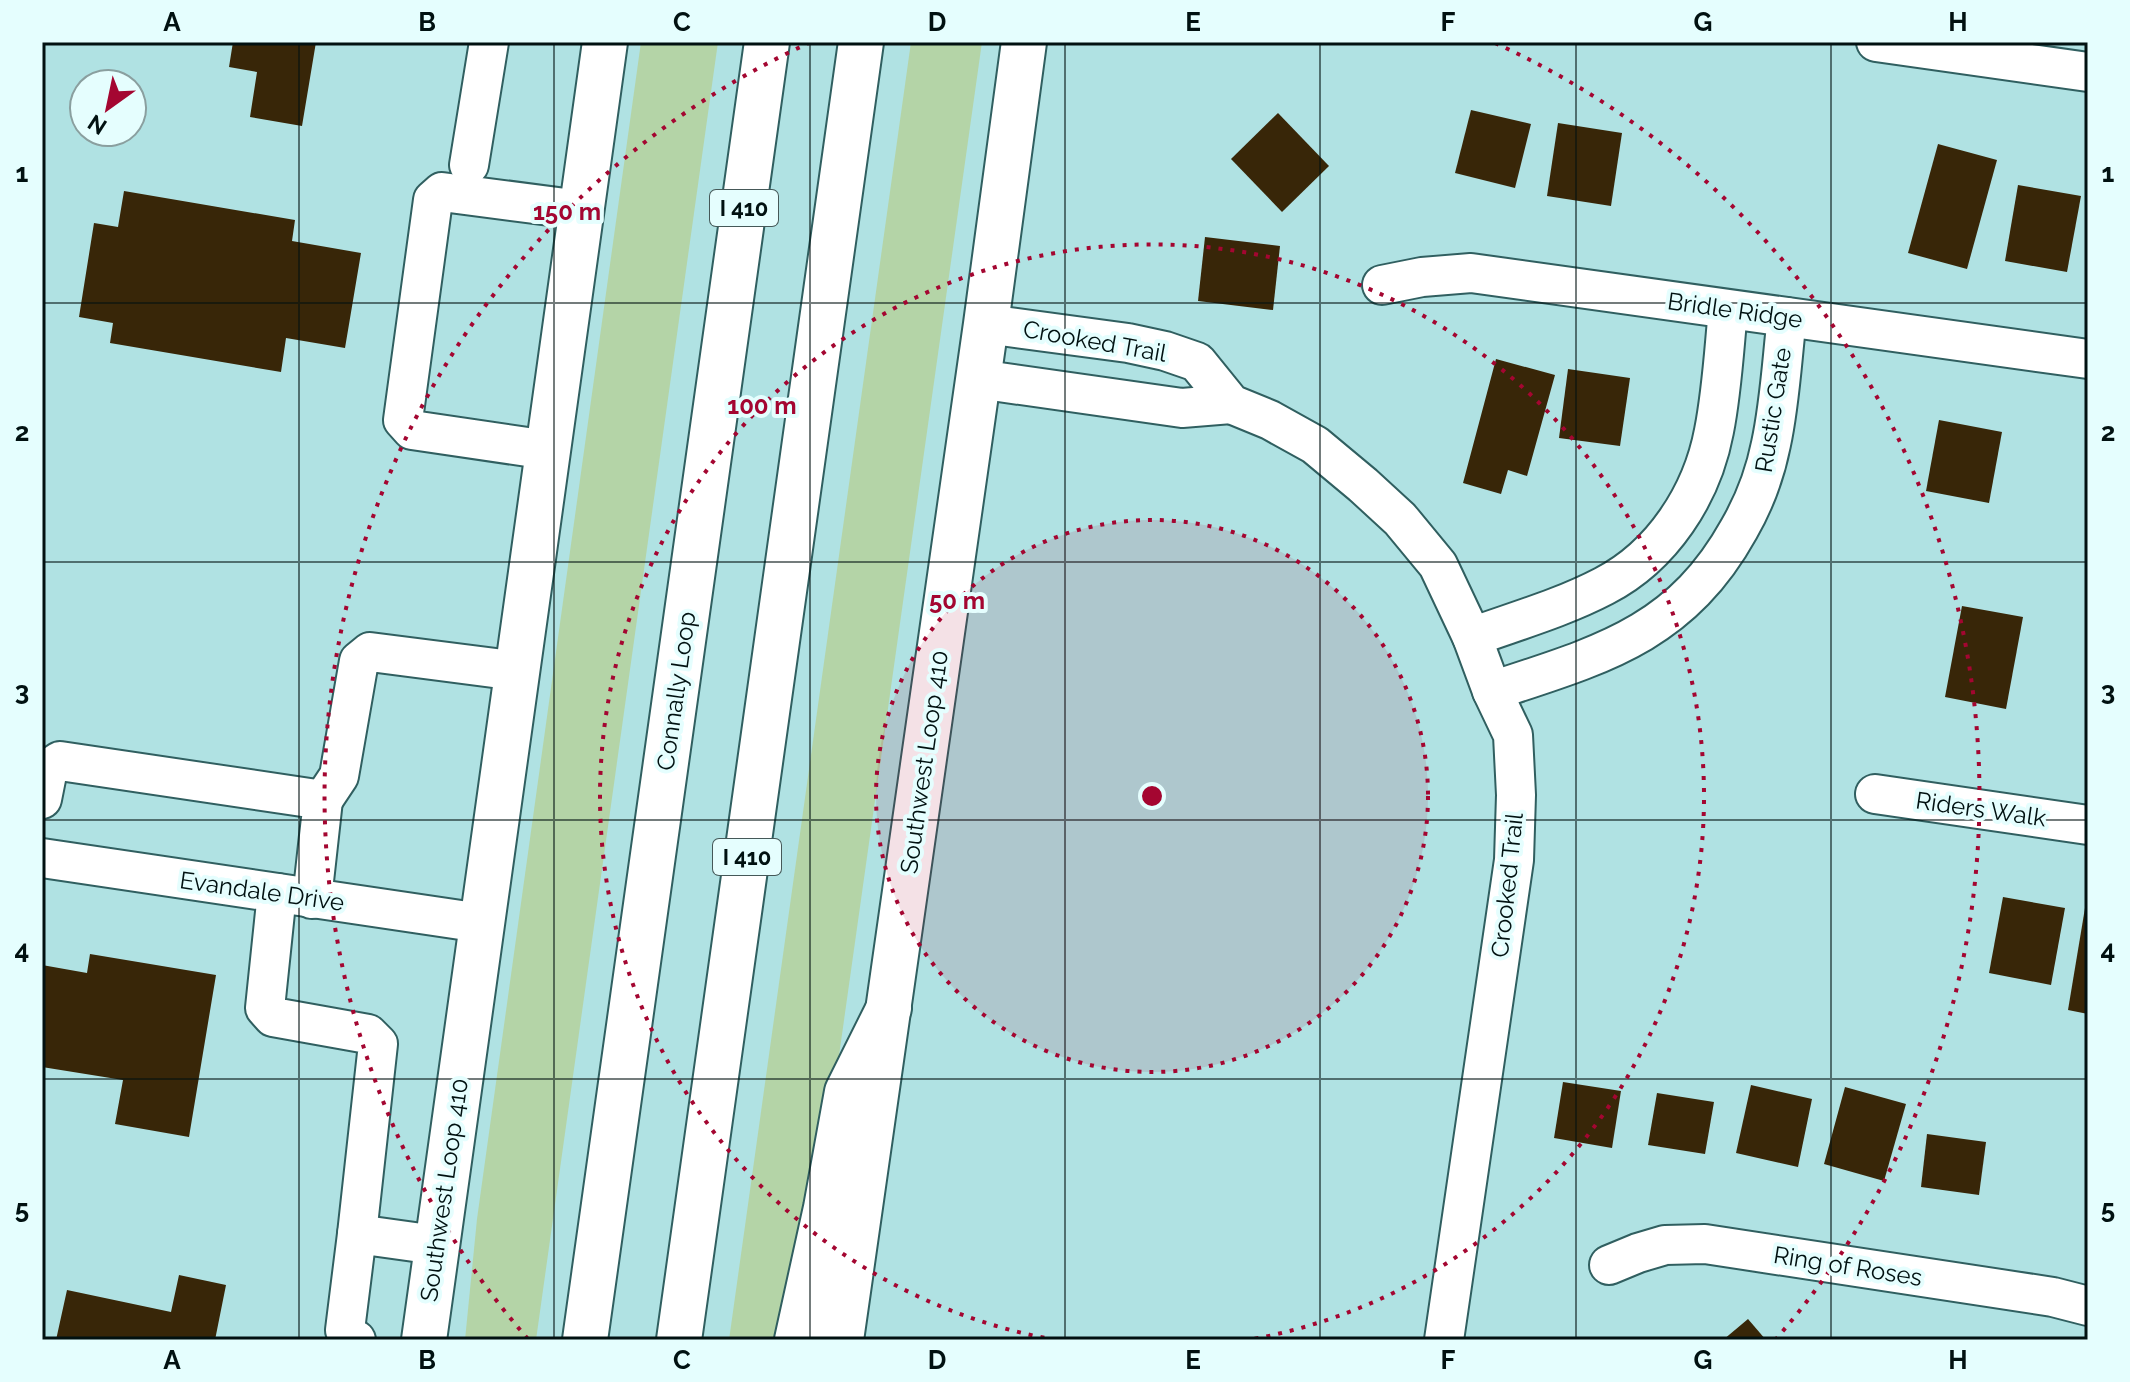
<svg xmlns="http://www.w3.org/2000/svg" width="2130" height="1382" viewBox="0 0 2130 1382" font-family="Raleway,sans-serif">
	<style>
		.green { fill: #b4d4a7 }
		.building { fill: #382608 }
		.lines { fill: none; stroke-linecap: round; stroke-linejoin: round }
		.minor-casing { stroke: #305f60; stroke-width: 42 }
		.major-casing { stroke: #305f60; stroke-width: 48 }
		.highway-casing { stroke: #305f60; stroke-width: 48 }
		.minor { stroke: #fff; stroke-width: 38 }
		.major { stroke: #fff; stroke-width: 44 }
		.highway { stroke: #fff; stroke-width: 44 }
		.grid { fill: none; stroke: #011111; stroke-width: 2; stroke-opacity: 0.55 }
		.ring { fill: none; stroke: #a40631; stroke-width: 4; stroke-dasharray: 4 8 }
		.labels { text-anchor: middle; dominant-baseline: central; stroke-width: 8; stroke-linejoin: round; paint-order: stroke }
		.shield { fill: #e5fefe; stroke: #455858; stroke-width: 2 }
		.shield-label { font-size: 22px; font-weight: bold; fill: #011111 }
		.street-label { font-size: 24px; fill: #011111; stroke: #e5fefe }
		.centre { fill: #a40631; stroke: #e5fefe; stroke-width: 4 }
		.ring-label { font-size: 24px; text-anchor: middle; font-weight: bold; fill: #a40631; stroke: #e5fefe; stroke-width: 8; stroke-linejoin: round; paint-order: stroke }
		.neatline { fill: none; stroke: #011111; stroke-width: 3 }
		.grid-label { font-size: 26px; text-anchor: middle; font-weight: bold; fill: #011111 }
	</style>
	<rect width="100%" height="100%" fill="#b0e2e3"/>
	<g class="green">
		<polygon points="641,42 718,42 536,1340 465,1340 477,1219"/>
		<polygon points="911,42 982,42 836,1077 784,1340 729,1340"/>
	</g>
	<g class="building">
		<polygon points="233,42 316,42 302,126 250,117 257,72 229,67"/>
		<polygon points="1471,110 1531,124 1515,188 1455,173"/>
		<polygon points="1278,113 1329,166 1282,212 1231,159"/>
		<polygon points="1558,123 1622,133 1611,206 1547,196"/>
		<polygon points="1938,144 1997,160 1967,269 1908,253"/>
		<polygon points="2018,185 2081,196 2067,272 2005,261"/>
		<polygon points="124,191 295,220 292,241 361,253 345,348 286,338 281,372 110,343 113,323 79,317 94,223 118,227"/>
		<polygon points="1205,237 1280,246 1273,310 1198,301"/>
		<polygon points="1496,359 1555,375 1527,476 1508,470 1501,494 1463,483"/>
		<polygon points="1568,369 1630,378 1620,446 1559,438"/>
		<polygon points="1939,420 2002,432 1989,503 1926,491"/>
		<polygon points="1962,606 2023,617 2006,709 1945,697"/>
		<polygon points="2003,897 2065,908 2051,985 1989,973"/>
		<polygon points="2086,902 2088,903 2088,1014 2068,1010"/>
		<polygon points="90,954 216,975 189,1137 115,1124 123,1080 42,1067 42,965 87,973"/>
		<polygon points="1563,1082 1621,1091 1612,1148 1554,1138"/>
		<polygon points="1751,1085 1812,1099 1798,1167 1736,1153"/>
		<polygon points="1845,1087 1906,1104 1884,1181 1824,1164"/>
		<polygon points="1657,1093 1714,1102 1705,1154 1648,1145"/>
		<polygon points="1927,1134 1986,1142 1979,1195 1921,1187"/>
		<polygon points="179,1275 226,1285 215,1340 56,1340 67,1290 171,1312"/>
		<polygon points="1748,1319 1766,1340 1723,1340"/>
	</g>
	<g class="lines">
		<defs>
			<g id="minor">
				<polyline points="1876,42 2088,72"/>
				<polyline points="469,165 489,42"/>
				<polyline points="1382,285 1422,277 1471,273 2088,359"/>
				<polyline points="986,324 1128,343 1165,351 1197,362 1231,404 1270,420 1315,445 1363,485 1400,519 1438,565 1472,637 1492,691 1513,735 1516,795 1514,860 1444,1340"/>
				<polyline points="978,379 1182,408 1231,404"/>
				<polyline points="548,450 412,430 403,420 433,200 442,192 581,210"/>
				<path d="M1472 637C1516 621 1562 608 1604 586 1662 556 1702 495 1714 431 1722 391 1724 350 1728 310"/>
				<path d="M1492 691C1601 655 1680 635 1739 529 1754 503 1765 474 1771 444 1780 403 1782 359 1787 317"/>
				<polyline points="1875,794 2088,825"/>
				<polyline points="42,799 48,769 60,761 323,800 312,899"/>
				<polyline points="323,800 339,776 359,661 370,652 518,671"/>
				<polyline points="42,858 481,923"/>
				<polyline points="277,893 265,1008 273,1017 368,1034 378,1044 357,1234"/>
				<polyline points="1609,1265 1638,1253 1665,1245 1705,1244 2053,1297 2088,1306"/>
				<polyline points="356,1340 353,1340 345,1330 357,1234 436,1245"/>
			</g>
			<g id="major">
				<polyline points="424,1340 605,42"/>
				<polyline points="841,1340 986,324 1024,42"/>
			</g>
			<g id="highway">
				<polyline points="585,1340 767,42"/>
				<polyline points="679,1340 861,42"/>
				<polyline points="797,1340 826,1208 847,1092 889,1008"/>
			</g>
		</defs>
		<use href="#minor" class="minor-casing"/>
		<use href="#major" class="major-casing"/>
		<use href="#highway" class="highway-casing"/>
		<use href="#minor" class="minor"/>
		<use href="#major" class="major"/>
		<use href="#highway" class="highway"/>
	</g>
	<path class="grid" d="M299 42V1340M554 42V1340M810 42V1340M1065 42V1340M1320 42V1340M1576 42V1340M1831 42V1340M42 303H2088M42 562H2088M42 820H2088M42 1079H2088"/>
	<circle cx="1152" cy="796" r="276" fill="#a40631" fill-opacity=".12"/>
	<g class="ring">
		<circle cx="1152" cy="796" r="276"/>
		<path d="M1056 1340A552 552 0 1 1 1248 1340"/>
		<path d="M528 1339A827 827 0 0 1 809 43M1495 43A827 827 0 0 1 1776 1339"/>
	</g>
	<g class="labels">
		<g class="shield">
			<rect x="710" y="190" width="68" height="36" rx="6"/>
			<rect x="713" y="839" width="68" height="36" rx="6"/>
		</g>
		<g class="shield-label">
			<text x="744" y="208">I 410</text>
			<text x="747" y="857">I 410</text>
		</g>
		<g class="street-label">
			<text transform="translate(1735 310) rotate(8)">Bridle Ridge</text>
			<text transform="translate(1095 341) rotate(10)">Crooked Trail</text>
			<text transform="translate(1773 410) rotate(-81)">Rustic Gate</text>
			<text transform="translate(676 691) rotate(-82)">Connally Loop</text>
			<text transform="translate(924 762) rotate(-82)">Southwest Loop 410</text>
			<text transform="translate(1981 809) rotate(8)">Riders Walk</text>
			<text transform="translate(1507 885) rotate(-84)">Crooked Trail</text>
			<text transform="translate(262 891) rotate(8)">Evandale Drive</text>
			<text transform="translate(444 1190) rotate(-82)">Southwest Loop 410</text>
			<text transform="translate(1848 1266) rotate(9)">Ring of Roses</text>
		</g>
	</g>
	<circle cx="1152" cy="796" r="12" class="centre"/>
	<g class="ring-label">
		<text x="567" y="220">150 m</text>
		<text x="762" y="414">100 m</text>
		<text x="957" y="609">50 m</text>
	</g>
	<rect width="2130" height="1382" fill="none" stroke="#e5fefe" stroke-width="88"/>
	<g transform="translate(108 108) rotate(213)"><circle r="38" fill="#e5fefe" stroke="#8a9f9f" stroke-width="2"/>
	<path d="M0-6L14 30L0 20L-14 30Z" fill="#a40631"/>
	<text y="-12" font-size="22" font-weight="bold" text-anchor="middle" fill="#011111">N</text>
	</g>
	<rect x="44" y="44" width="2042" height="1294" class="neatline"/>
	<g class="grid-label">
		<text x="172" y="31">A</text>
		<text x="427" y="31">B</text>
		<text x="682" y="31">C</text>
		<text x="937" y="31">D</text>
		<text x="1193" y="31">E</text>
		<text x="1448" y="31">F</text>
		<text x="1703" y="31">G</text>
		<text x="1958" y="31">H</text>
		<text x="22" y="182">1</text>
		<text x="2108" y="182">1</text>
		<text x="22" y="441">2</text>
		<text x="2108" y="441">2</text>
		<text x="22" y="700">3</text>
		<text x="2108" y="700">3</text>
		<text x="22" y="959">4</text>
		<text x="2108" y="959">4</text>
		<text x="22" y="1218">5</text>
		<text x="2108" y="1218">5</text>
		<text x="172" y="1369">A</text>
		<text x="427" y="1369">B</text>
		<text x="682" y="1369">C</text>
		<text x="937" y="1369">D</text>
		<text x="1193" y="1369">E</text>
		<text x="1448" y="1369">F</text>
		<text x="1703" y="1369">G</text>
		<text x="1958" y="1369">H</text>
	</g>
</svg>
